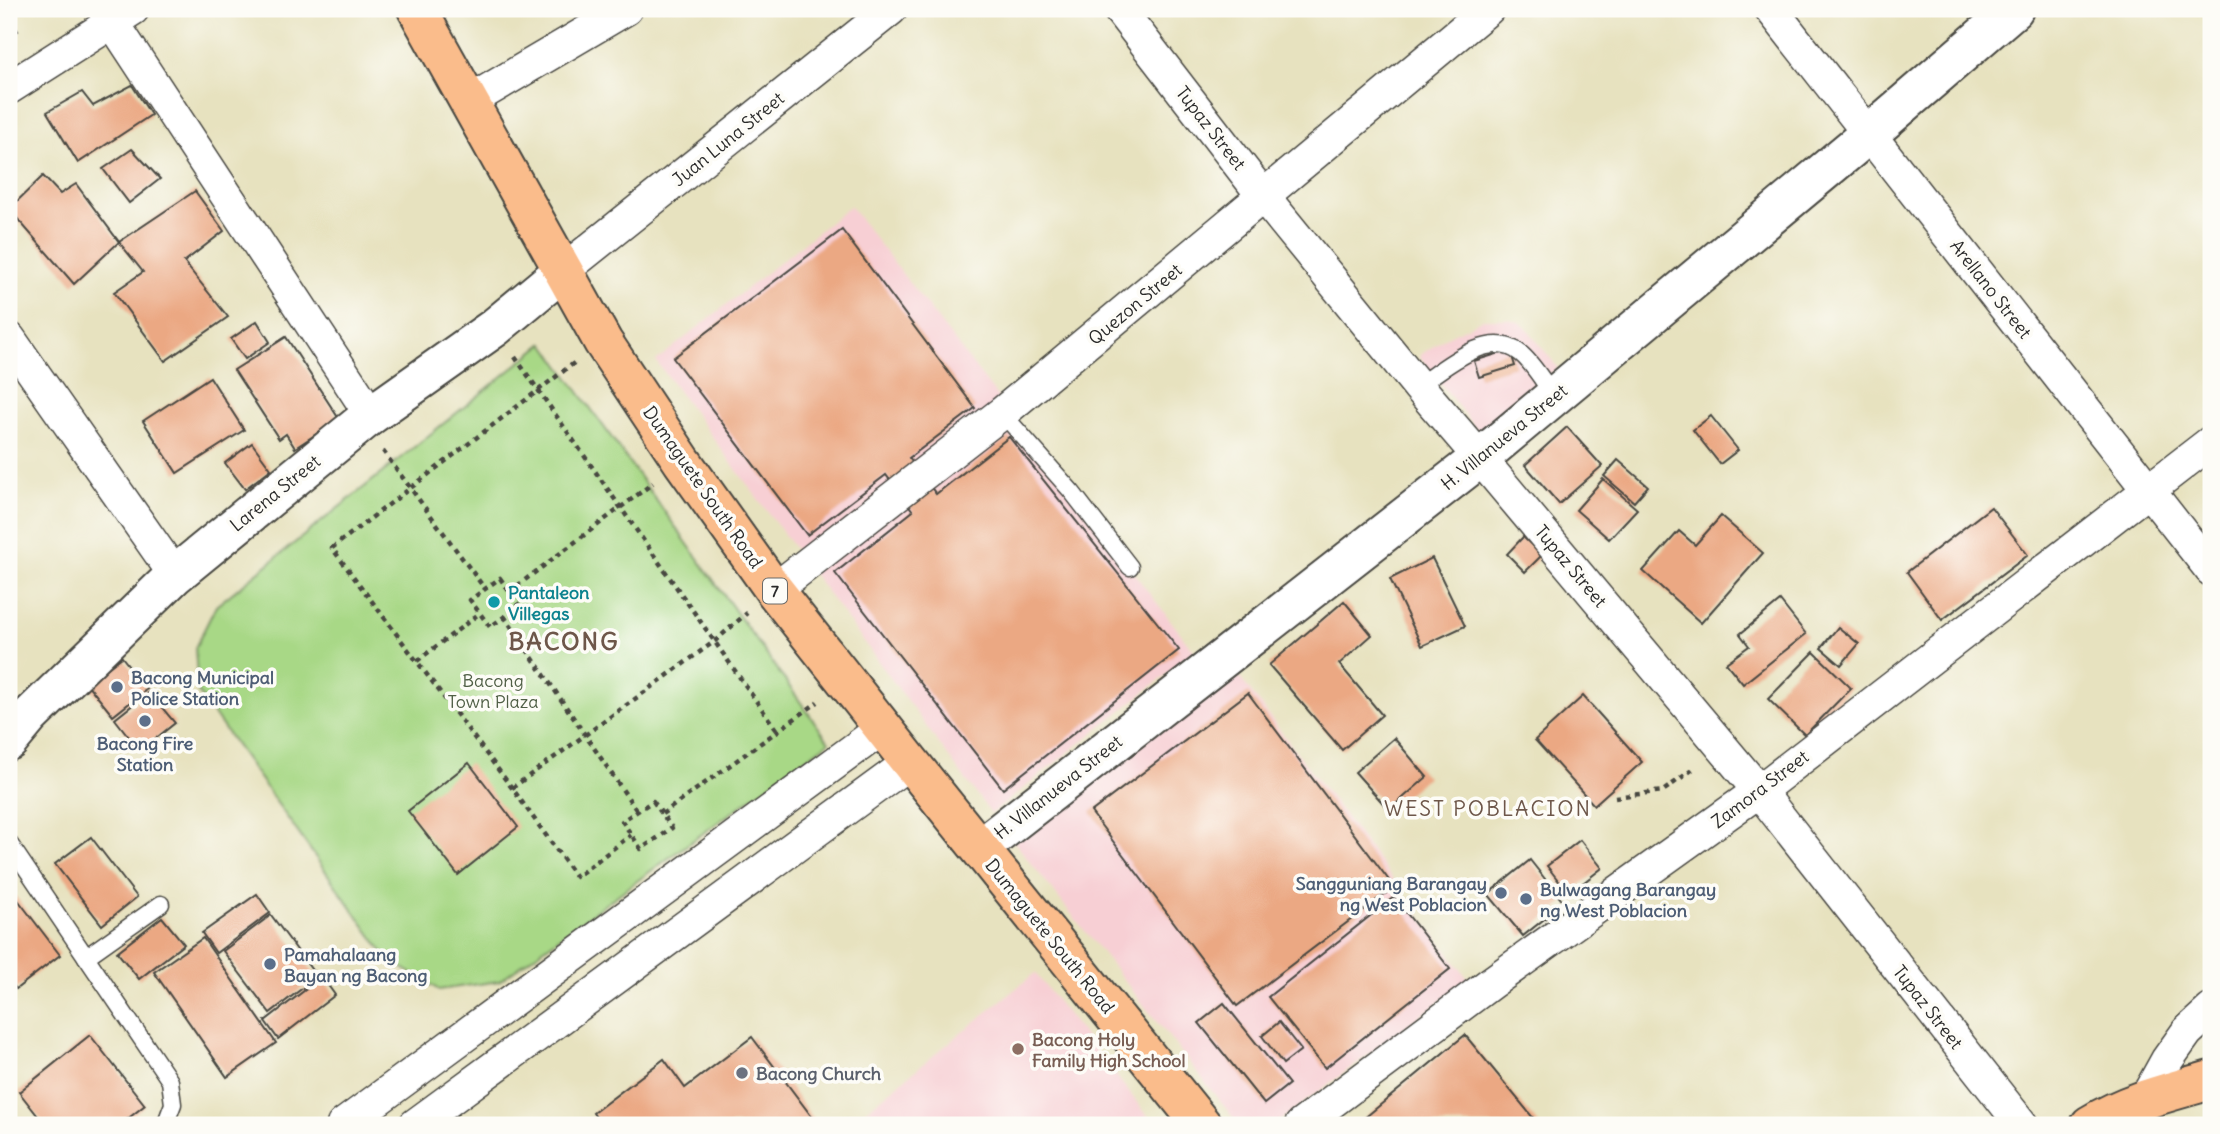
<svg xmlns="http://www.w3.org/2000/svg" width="2220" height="1134" viewBox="0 0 2220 1134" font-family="Delius,sans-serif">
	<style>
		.built { fill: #f7cfd4 }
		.green { fill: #a8d886; stroke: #6a8258; stroke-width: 2 }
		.building { fill: #eba883 }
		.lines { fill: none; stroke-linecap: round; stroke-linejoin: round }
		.service-casing { stroke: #474641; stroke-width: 19 }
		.minor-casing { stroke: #474641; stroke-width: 35 }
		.tertiary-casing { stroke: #474641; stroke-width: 42 }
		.primary-casing { stroke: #474641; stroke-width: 42 }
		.path { stroke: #474641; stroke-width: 4.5; stroke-dasharray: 5 5; stroke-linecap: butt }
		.service { stroke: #fff; stroke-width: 16 }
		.minor { stroke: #fff; stroke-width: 32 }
		.tertiary { stroke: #fff; stroke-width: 38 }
		.primary { stroke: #fabc8b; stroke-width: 38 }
		.culture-dot { fill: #0f9aa8; stroke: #fdfcf7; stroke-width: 2.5 }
		.service-dot { fill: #5c6f8a; stroke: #fdfcf7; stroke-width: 2.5 }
		.education-dot { fill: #8d6e63; stroke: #fdfcf7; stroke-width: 2.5 }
		.worship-dot { fill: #6b7280; stroke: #fdfcf7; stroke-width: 2.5 }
		.labels { text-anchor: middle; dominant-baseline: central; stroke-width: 7; stroke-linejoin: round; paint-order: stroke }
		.shield { fill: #fdfcf7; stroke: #6a6a68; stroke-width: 2 }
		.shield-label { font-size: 16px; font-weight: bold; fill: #2b2b2b }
		.street-label { font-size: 18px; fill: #2b2b2b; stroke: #fdfcf7 }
		.culture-label { font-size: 18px; font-weight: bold; fill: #0d838f; stroke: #fdfcf7; text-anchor: start }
		.service-label { font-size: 18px; font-weight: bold; fill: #4e5e75; stroke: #fdfcf7; text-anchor: start }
		.park-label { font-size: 18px; fill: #505f46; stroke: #fdfcf7 }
		.education-label { font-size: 18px; font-weight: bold; fill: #785e54; stroke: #fdfcf7; text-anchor: start }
		.worship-label { font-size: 18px; font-weight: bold; fill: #5b616d; stroke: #fdfcf7; text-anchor: start }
		.quarter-label { font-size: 21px; letter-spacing: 2px; fill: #6e574a; stroke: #fdfcf7 }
		.district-label { font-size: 24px; font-weight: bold; letter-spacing: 2px; fill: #6e574a; stroke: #fdfcf7 }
	</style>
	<rect width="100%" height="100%" fill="#fdfcf7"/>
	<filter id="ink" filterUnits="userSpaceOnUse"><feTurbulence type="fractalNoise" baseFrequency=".0143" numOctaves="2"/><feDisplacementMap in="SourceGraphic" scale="14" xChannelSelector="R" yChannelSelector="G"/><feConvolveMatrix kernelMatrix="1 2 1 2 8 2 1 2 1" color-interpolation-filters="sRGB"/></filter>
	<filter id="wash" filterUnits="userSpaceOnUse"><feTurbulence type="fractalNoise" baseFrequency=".00686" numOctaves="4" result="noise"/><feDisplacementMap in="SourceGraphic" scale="28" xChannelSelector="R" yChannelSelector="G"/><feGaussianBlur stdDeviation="1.57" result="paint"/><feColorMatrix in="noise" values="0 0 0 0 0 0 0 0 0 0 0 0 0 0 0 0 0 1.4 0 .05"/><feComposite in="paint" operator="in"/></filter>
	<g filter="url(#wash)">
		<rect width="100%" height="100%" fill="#e7e2bf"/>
		<g class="built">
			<polygon points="850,206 1195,652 991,814 656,361"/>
			<polygon points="1483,319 1509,319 1521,323 1529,331 1558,368 1479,433 1419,356 1445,338"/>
			<polygon points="1235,671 1469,980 1274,1125 1239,1125 1011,838"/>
			<polygon points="1035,973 1155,1125 848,1125"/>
		</g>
		<polygon class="green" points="544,343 829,742 499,981 439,990 388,959 198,692 195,648 216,606"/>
		<g id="blocks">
			<g class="building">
				<polygon points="9,17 18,31 9,36"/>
				<polygon points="132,85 151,115 78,163 47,112 82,92 93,106"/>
				<polygon points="132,149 160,179 129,203 103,169"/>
				<polygon points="43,176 60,194 76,184 119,242 74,284 9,209"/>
				<polygon points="195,191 224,231 184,262 228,317 165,361 114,292 143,272 119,242"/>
				<polygon points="842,230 975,408 909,458 936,494 1009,437 1179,650 1003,789 835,573 913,511 886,475 807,535 673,358"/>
				<polygon points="257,321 270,342 245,359 231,339"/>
				<polygon points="286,337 339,419 295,448 286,434 279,439 234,370"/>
				<polygon points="1510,350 1515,366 1479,377 1474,361"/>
				<polygon points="210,377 244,430 177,473 143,421"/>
				<polygon points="1711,416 1738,450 1720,464 1693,430"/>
				<polygon points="1567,427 1602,466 1559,504 1525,465"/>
				<polygon points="252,443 271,469 245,489 225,463"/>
				<polygon points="1618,460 1648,486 1634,502 1604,476"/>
				<polygon points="1603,479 1637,509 1609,539 1576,510"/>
				<polygon points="1991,507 2028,555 1942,620 1907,572"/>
				<polygon points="1721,516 1763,553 1701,623 1643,571 1679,531 1695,545"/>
				<polygon points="1523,537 1542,555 1525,572 1507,554"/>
				<polygon points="1432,558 1465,626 1422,646 1390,579"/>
				<polygon points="1344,601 1372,635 1339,664 1382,715 1342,750 1269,665"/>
				<polygon points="1780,601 1806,634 1743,684 1726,663 1749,646 1740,634"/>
				<polygon points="1838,627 1859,644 1841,665 1821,648"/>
				<polygon points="1814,652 1851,688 1805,735 1768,699"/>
				<polygon points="122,657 147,689 113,716 87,684"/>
				<polygon points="149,692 175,723 140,751 115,719"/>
				<polygon points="1248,693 1394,887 1237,1006 1091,812"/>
				<polygon points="1583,696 1642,762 1594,805 1535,740"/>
				<polygon points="1394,738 1427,777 1389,810 1355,772"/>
				<polygon points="469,763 518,827 458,875 408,811"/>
				<polygon points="91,837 137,897 102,925 55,864"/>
				<polygon points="1580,840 1602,868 1569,894 1547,866"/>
				<polygon points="1530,860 1564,903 1523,936 1488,894"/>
				<polygon points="9,888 60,955 16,989 9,980"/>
				<polygon points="257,894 270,913 216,953 202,933"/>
				<polygon points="1394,897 1450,969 1325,1068 1268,997"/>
				<polygon points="271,915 317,977 270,1013 223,951"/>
				<polygon points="162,917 184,944 139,979 117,952"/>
				<polygon points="203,938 276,1043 227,1077 154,972"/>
				<polygon points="322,977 335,995 278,1039 265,1021"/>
				<polygon points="1224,1003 1289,1084 1264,1104 1199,1023"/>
				<polygon points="1279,1022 1301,1050 1283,1064 1262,1036"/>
				<polygon points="90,1035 145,1105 120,1125 45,1125 19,1092"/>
				<polygon points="1465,1035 1539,1125 1356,1125"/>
				<polygon points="752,1037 818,1125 602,1125 593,1113 664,1059 685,1088"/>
			</g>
		</g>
	</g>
	<g filter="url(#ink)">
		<use href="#blocks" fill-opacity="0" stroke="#474641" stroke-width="2"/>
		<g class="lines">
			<defs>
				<g id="service">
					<path d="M1418 386C1444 368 1489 328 1520 353 1533 363 1544 383 1554 396"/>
					<polyline points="1002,413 1072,492 1130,567"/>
					<polyline points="9,843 170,1081 173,1104 165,1125"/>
					<polyline points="86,957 161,904"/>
				</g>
				<g id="minor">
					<polyline points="104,9 371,415"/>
					<polyline points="1119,9 1264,197 1418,386 1480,458 1759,791 2022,1125"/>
					<polyline points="1771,9 2211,570"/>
					<polyline points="9,88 133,9"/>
					<polyline points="468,102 626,9"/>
					<polyline points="564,270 891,9"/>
					<polyline points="9,338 175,575"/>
					<polyline points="774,590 1002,413 1488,9"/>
					<polyline points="2146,1098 2167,1060 2187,1032 2211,1010"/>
					<polyline points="343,1125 883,728"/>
					<polyline points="415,1125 910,762"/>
					<polyline points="1301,1125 1491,983 1759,791 2211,442"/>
				</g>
				<g id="tertiary">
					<polyline points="9,741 29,717 175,575 371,415 494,328 564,270"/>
					<polyline points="980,848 1480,458 1870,133 2014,9"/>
				</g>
				<g id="primary">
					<polyline points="417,9 603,342 682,461 774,590 910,762 1202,1125"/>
					<path d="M2090 1125C2127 1102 2169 1092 2211 1080"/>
				</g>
			</defs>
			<use href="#service" class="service-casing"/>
			<use href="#minor" class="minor-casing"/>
			<use href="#tertiary" class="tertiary-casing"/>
			<use href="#primary" class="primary-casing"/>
			<g class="path">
				<polyline points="515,357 778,732"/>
				<polyline points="574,363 332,548 512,788 576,877 631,835"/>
				<polyline points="383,451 485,589"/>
				<polygon points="500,578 519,606 490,627 470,600"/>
				<polyline points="509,592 653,483"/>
				<polyline points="504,616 637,811"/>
				<polyline points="417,661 480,613"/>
				<polyline points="512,788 715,641 747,613"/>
				<polyline points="1615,797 1663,791 1696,767"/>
				<polygon points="653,801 672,828 641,849 622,821"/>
				<polyline points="662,814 818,702"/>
			</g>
			<use href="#service" class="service"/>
			<use href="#minor" class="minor"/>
			<use href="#tertiary" class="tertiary"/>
			<use href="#primary" class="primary"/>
		</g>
	</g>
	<circle class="culture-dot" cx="494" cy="602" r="7"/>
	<g class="service-dot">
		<circle cx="117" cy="687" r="7"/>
		<circle cx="145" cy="721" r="7"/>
		<circle cx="1501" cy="893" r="7"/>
		<circle cx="1526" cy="899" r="7"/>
		<circle cx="270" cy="964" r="7"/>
	</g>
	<circle class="education-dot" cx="1018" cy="1049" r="7"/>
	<circle class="worship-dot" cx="742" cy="1073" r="7"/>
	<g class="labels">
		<rect class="shield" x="763" y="578.5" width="24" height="25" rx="5"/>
		<g class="shield-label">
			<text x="775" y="591">7</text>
		</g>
		<g class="street-label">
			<text transform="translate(1211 128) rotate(52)">Tupaz Street</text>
			<text transform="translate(728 139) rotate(-39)">Juan Luna Street</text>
			<text transform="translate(1991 289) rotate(52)">Arellano Street</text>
			<text transform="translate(1135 304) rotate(-40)">Quezon Street</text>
			<text transform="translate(1504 437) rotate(-39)">H. Villanueva Street</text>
			<text transform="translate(703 487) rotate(55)">Dumaguete South Road</text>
			<text transform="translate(275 493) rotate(-39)">Larena Street</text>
			<text transform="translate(1571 566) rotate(50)">Tupaz Street</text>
			<text transform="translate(1058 787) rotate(-38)">H. Villanueva Street</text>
			<text transform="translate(1760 789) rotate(-37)">Zamora Street</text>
			<text transform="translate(1050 936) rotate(51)">Dumaguete South Road</text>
			<text transform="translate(1928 1007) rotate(52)">Tupaz Street</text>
		</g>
		<g class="culture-label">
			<text x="508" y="592">Pantaleon<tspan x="508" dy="21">Villegas</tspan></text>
		</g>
		<g class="service-label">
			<text x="131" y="677">Bacong Municipal<tspan x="131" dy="21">Police Station</tspan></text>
			<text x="145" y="743" text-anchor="middle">Bacong Fire<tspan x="145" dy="21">Station</tspan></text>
			<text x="1487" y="883" text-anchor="end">Sangguniang Barangay<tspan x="1487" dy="21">ng West Poblacion</tspan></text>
			<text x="1540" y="889">Bulwagang Barangay<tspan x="1540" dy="21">ng West Poblacion</tspan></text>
			<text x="284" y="954">Pamahalaang<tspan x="284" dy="21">Bayan ng Bacong</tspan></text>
		</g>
		<g class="park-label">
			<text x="493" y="680">Bacong<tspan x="493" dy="21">Town Plaza</tspan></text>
		</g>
		<g class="education-label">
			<text x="1032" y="1039">Bacong Holy<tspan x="1032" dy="21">Family High School</tspan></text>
		</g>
		<g class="worship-label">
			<text x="756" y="1073">Bacong Church</text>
		</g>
		<g class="quarter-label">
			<text x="1488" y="808">WEST POBLACION</text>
		</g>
		<g class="district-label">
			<text x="564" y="641">BACONG</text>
		</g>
	</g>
	<rect width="2220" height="1134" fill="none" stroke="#fdfcf7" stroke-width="35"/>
</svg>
